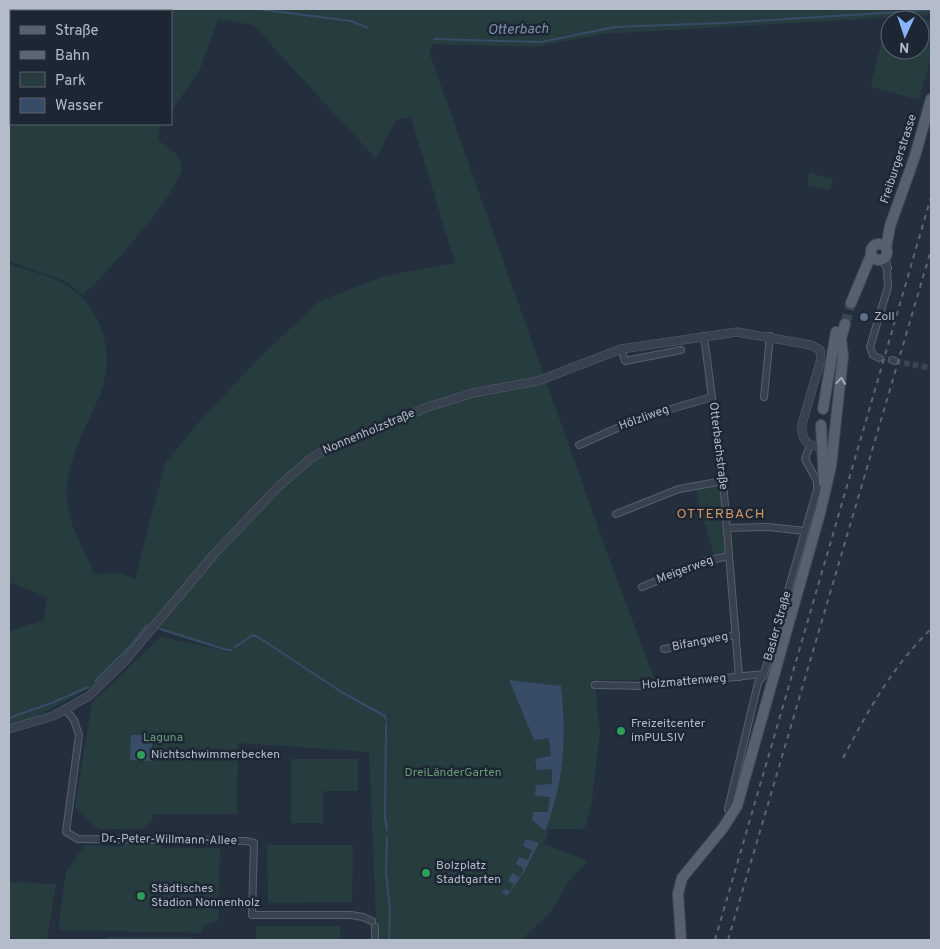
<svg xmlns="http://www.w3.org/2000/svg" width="940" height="949" viewBox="0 0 940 949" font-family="Overpass,sans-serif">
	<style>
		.green { fill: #263c3f; fill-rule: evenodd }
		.water { fill: #394c67 }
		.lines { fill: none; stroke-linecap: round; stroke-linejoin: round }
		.stream { stroke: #394c67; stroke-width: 2 }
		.minor-tunnel { stroke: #3a4453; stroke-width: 6; stroke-dasharray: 6 3; stroke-linecap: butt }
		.primary-tunnel { stroke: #3a4453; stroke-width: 10; stroke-dasharray: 10 5; stroke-linecap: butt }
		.minor-casing { stroke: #565f6c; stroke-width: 8 }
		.tertiary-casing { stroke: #565f6c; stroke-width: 9 }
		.primary-casing { stroke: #414a57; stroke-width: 12 }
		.minor { stroke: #38414e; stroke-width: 6 }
		.tertiary { stroke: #38414e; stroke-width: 8 }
		.primary { stroke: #56606e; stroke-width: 10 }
		.rail { stroke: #5a6575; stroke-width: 2; stroke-dasharray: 5 5; stroke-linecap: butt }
		.oneway { stroke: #a1aab7 }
		.service-dot { fill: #5c6f8a; stroke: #1d2633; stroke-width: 2 }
		.leisure-dot { fill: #2e9e5b; stroke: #1d2633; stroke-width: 2 }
		.labels { text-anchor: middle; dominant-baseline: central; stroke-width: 5; stroke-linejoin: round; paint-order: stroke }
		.street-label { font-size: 12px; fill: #b4bcc9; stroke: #1d2633 }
		.poi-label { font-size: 12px; fill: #b4bcc9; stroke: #1d2633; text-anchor: start }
		.park-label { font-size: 12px; fill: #6b9a76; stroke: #1d2633 }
		.water-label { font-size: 14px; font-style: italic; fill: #7c92b1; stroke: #1d2633 }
		.neighbourhood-label { font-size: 14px; letter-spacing: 1px; fill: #d59563; stroke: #1d2633 }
	</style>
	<rect width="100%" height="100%" fill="#242f3e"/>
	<g class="green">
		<path d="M9 9H931V15L603 34 533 47 433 44 429 52 605 547 656 683 641 684V680H598L597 685H595L600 731 592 801 585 827 582 829H549L544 844 588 861 569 881 550 913 521 940H377L369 752 238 743 237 814H153L152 820 142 829H98L75 807 92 702 161 637 231 652 149 627 99 683 26 722 9 725V631L44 620 47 597 9 582V264C29 271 55 276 72 289 105 315 115 356 100 395 87 425 70 454 67 488 65 522 82 543 94 574L121 573 135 580 165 463 200 421 259 358 318 302 384 276 455 263 411 118H403L395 121 376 159 253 25 218 19 200 69 171 112V11H11V124H163L158 131 159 141C168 148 181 154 182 166 182 191 103 277 83 295L65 281 9 261ZM510 681 561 686C567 735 564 784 545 831L534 812 548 813 550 797 535 796 552 785V769L536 760 551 756 549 738 534 740Z"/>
		<polygon points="931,19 931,57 919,100 872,87 871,82 886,25 890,25 890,50 920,50 920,21"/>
		<polygon points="810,173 833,179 830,191 807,185"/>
		<polygon points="719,484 726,552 714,556 695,488"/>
		<polygon points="291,759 358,759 358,791 323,791 323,823 291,823"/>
		<polygon points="122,842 161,842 161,848 220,848 218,921 203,925 202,933 58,930 66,872 85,845 122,847"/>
		<polygon points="267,845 353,845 352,902 268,903"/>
		<polygon points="9,882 56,884 47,940 9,940"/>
		<rect x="256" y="926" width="84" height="14"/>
		<rect x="107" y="937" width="86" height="3"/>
	</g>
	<g class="water">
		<path d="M509 680 561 686C567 736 564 784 545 831L532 820 533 812H548L550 797 535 796 536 785 552 784V769L537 770 535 759 551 756 549 738 534 740Z"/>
		<polygon points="131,735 152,735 152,761 130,760"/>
		<polygon points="526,839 539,843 523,874 507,896 502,893 505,889 510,891 514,884 508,881 512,873 520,877 524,869 516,864 519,857 528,860 532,850 523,846"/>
	</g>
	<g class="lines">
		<g class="stream">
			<polyline points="258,9 351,21 368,28"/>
			<polyline points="434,39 541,42 615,27 722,23 931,10"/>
			<polyline points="160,629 227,650 232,650"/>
			<polyline points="235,647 253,635 258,637 343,693 385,716 386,720"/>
			<polyline points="95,681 132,644 147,625"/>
			<polyline points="9,718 54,702 88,687"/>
			<polyline points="386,724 385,817 387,830"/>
			<polyline points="387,838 386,873 390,909 389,940"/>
		</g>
		<g class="minor-tunnel">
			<polyline points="879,358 892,360"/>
			<polyline points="895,361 931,368"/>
		</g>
		<polyline class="primary-tunnel" points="845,324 851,303"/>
		<defs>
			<g id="minor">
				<polyline points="880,260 888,268"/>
				<polyline points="704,336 723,481 739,677"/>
				<polyline points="621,349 625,361 681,350"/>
				<polyline points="879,358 873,355 870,347 888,287 886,254"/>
				<polyline points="892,360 895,361"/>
				<polyline points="764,397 770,336"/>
				<polyline points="579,445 640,418 712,397"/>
				<polyline points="616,514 679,489 723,481"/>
				<polyline points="727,528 768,527 805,531"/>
				<polyline points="642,587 705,561 729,556"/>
				<polyline points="664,649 736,635"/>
				<polyline points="595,685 646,686 764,674"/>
				<polyline points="66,710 74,720 79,735 66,832 78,839 246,841 254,843 252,915 351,915 363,917 372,921"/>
				<polyline points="728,809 758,683 764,674 817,490 817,481 805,459 810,445"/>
				<polyline points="375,927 375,940"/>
			</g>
			<path id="tertiary" d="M9 729 53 716 89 696 124 662 216 552 280 485 310 459 323 451 428 407 473 393 538 381 621 349 737 332 811 345 820 350 821 359 802 424C801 439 806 446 821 447"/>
			<g id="primary">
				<circle cx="879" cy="252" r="8"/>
				<polyline points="886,248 890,226 915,156 931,99"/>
				<polyline points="851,303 871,255"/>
				<polyline points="823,409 836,332"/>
				<polyline points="821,425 824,483"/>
				<polyline points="681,940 678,894 682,878 723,828 737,806 820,513 831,466 843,356 841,339 845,324"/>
			</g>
		</defs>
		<use href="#minor" class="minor-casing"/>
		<use href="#tertiary" class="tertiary-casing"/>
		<use href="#primary" class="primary-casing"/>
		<use href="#minor" class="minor"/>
		<use href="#tertiary" class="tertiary"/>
		<use href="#primary" class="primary"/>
		<g class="rail">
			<path d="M843 758C869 709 892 667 931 629"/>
			<polyline points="715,940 931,197"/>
			<polyline points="728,940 931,250"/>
		</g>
	</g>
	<defs><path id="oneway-chevron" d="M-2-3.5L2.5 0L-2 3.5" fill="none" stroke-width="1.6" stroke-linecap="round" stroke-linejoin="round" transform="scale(1.25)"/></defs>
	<use class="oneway" href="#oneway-chevron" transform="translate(841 381) rotate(-85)"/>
	<circle class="service-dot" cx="864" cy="317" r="5"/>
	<g class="leisure-dot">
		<circle cx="621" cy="731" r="5"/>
		<circle cx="141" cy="755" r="5"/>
		<circle cx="426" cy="873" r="5"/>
		<circle cx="141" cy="896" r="5"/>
	</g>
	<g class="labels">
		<g class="street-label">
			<text transform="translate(899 159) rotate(-72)">Freiburgerstrasse</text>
			<text transform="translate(644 418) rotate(-20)">Hölzliweg</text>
			<text transform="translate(369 432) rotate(-23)">Nonnenholzstraße</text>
			<text transform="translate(718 446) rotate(83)">Otterbachstraße</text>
			<text transform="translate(685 570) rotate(-20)">Meigerweg</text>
			<text transform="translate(778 626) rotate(-74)">Basler Straße</text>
			<text transform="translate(700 642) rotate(-11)">Bifangweg</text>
			<text transform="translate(684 682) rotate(-5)">Holzmattenweg</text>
			<text transform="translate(169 840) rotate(1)">Dr.-Peter-Willmann-Allee</text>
		</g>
		<g class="poi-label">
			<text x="874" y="317">Zoll</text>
			<text x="631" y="724">Freizeitcenter<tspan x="631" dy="14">imPULSIV</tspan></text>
			<text x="151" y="755">Nichtschwimmerbecken</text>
			<text x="436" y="866">Bolzplatz<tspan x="436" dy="14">Stadtgarten</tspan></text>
			<text x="151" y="889">Städtisches<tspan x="151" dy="14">Stadion Nonnenholz</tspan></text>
		</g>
		<g class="park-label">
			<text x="163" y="738">Laguna</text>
			<text x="453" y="773">DreiLänderGarten</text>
		</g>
		<g class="water-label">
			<text transform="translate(518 30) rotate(-1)">Otterbach</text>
		</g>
		<g class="neighbourhood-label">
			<text x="721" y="514">OTTERBACH</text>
		</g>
	</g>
	<rect width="940" height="949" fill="none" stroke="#b4bcc9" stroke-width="20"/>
	<rect x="10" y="10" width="162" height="115" fill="#1d2633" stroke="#59626f"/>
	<rect x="20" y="26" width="25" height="8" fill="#56606e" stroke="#59626f"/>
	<text x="55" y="35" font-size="15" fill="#b4bcc9">Straße</text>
	<rect x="20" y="51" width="25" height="8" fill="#5a6575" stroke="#59626f"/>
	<text x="55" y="60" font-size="15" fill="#b4bcc9">Bahn</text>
	<rect x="20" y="72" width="25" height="15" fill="#263c3f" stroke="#59626f"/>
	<text x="55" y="85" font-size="15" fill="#b4bcc9">Park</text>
	<rect x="20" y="98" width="25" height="15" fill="#394c67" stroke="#59626f"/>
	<text x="55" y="110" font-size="15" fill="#b4bcc9">Wasser</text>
	<g transform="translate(905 35) rotate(183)"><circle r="24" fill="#1d2633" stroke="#59626f"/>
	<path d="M0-4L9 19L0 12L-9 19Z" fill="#8ab4f8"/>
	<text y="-8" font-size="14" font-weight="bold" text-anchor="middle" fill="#b4bcc9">N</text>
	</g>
</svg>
